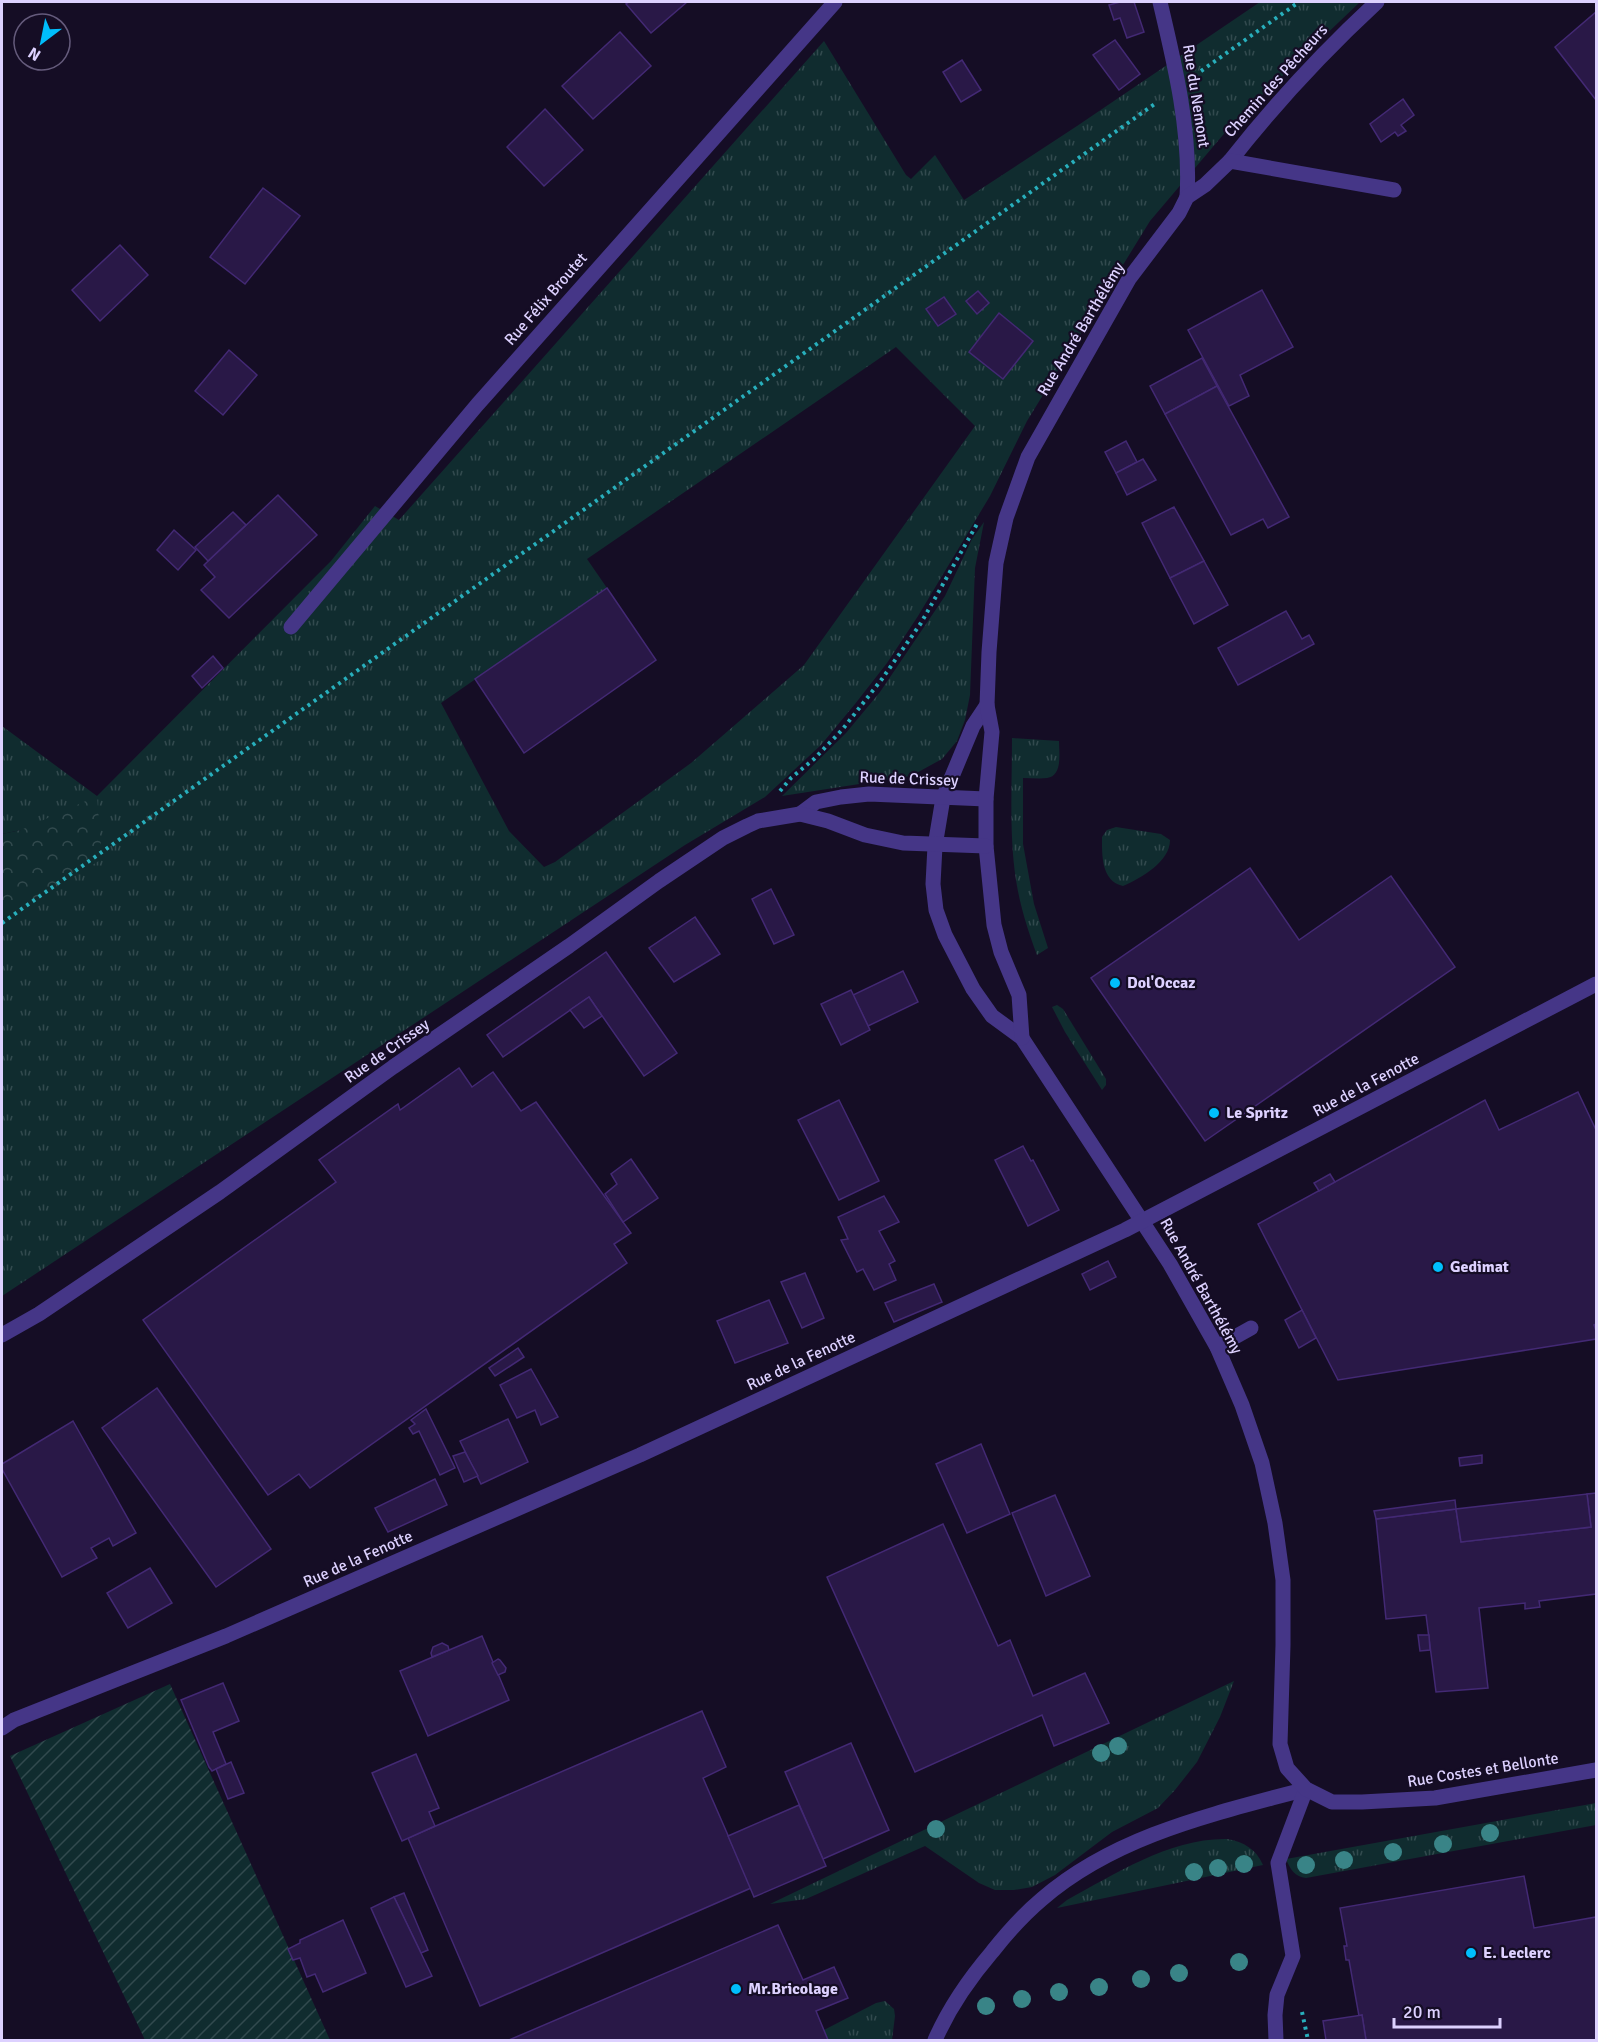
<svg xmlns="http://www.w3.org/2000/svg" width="1598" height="2042" viewBox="0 0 1598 2042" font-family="Signika,sans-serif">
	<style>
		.grass { fill: url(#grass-tufts); fill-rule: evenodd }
		.forest { fill: url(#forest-crowns) }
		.garden { fill: url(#garden-furrows) }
		.building { fill: #291847; stroke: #432974; stroke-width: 1.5 }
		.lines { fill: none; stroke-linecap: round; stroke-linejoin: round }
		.path { stroke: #28afbc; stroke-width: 4; stroke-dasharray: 3 4.5; stroke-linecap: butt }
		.lane { stroke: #453687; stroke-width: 15 }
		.street { stroke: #453687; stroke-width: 15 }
		.tree { fill: #398487 }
		.poi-dot { fill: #00befc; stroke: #150d25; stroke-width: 2 }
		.labels { text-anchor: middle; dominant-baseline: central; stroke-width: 4.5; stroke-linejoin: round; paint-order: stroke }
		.street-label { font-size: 16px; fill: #ddd1ff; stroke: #150d25 }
		.poi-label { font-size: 16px; font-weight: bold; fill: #ddd1ff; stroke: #150d25; text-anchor: start }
	</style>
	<defs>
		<pattern id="grass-tufts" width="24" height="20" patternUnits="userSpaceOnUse" patternTransform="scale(1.5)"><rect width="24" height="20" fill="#102c2f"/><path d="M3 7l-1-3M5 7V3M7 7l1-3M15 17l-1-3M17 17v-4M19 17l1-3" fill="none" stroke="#324a4e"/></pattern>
		<pattern id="forest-crowns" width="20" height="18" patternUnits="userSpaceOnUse" patternTransform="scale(1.5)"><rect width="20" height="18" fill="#102c2f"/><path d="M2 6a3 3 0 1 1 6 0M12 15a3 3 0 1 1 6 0" fill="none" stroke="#324a4e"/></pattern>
		<pattern id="garden-furrows" width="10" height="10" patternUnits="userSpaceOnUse" patternTransform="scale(1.5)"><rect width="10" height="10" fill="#102c2f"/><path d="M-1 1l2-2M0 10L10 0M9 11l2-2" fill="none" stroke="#324a4e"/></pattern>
	</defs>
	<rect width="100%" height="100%" fill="#150d25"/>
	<g class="grass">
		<path d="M1260 2H1360L1234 122 1150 221 1027 421 990 496 918 616 887 663 855 704 821 745 765 797 685 845 2 1296V920L102 858 21 830 2 834V726L97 796 331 561 375 506 399 520 824 41 906 175 911 179 935 155 964 200 1077 126ZM896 347 975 426 804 665 691 763 555 862 544 867 509 831 441 703 607 588 587 559Z"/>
		<polygon points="984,522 975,568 970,695 965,720 957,741 942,759 911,776 782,796 846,733 880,692 945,596 972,539"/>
		<path d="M1012 738 1059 741C1059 752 1063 776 1047 778 1040 779 1031 778 1023 778V844L1034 904 1048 948 1037 955C1028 931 1020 906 1016 880 1009 834 1012 785 1012 738Z"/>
		<path d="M1116 827 1161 834 1170 840C1170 862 1141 878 1123 886 1101 881 1102 855 1102 837L1107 830Z"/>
		<polygon points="1057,1005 1063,1009 1106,1079 1106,1085 1102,1090 1065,1032 1052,1007"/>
		<polygon points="1234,1681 1220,1717 1197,1762 1175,1790 1158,1808 1112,1832 1055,1875 1032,1887 1014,1890 995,1890 979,1883 925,1846 806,1899 770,1904"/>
		<path d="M1596 1803V1825L1306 1878C1295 1877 1290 1869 1286 1859Z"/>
		<path d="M1227 1839C1244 1842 1256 1849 1263 1865L1057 1908 1067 1900C1115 1874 1170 1838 1227 1839Z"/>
		<polygon points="885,2001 894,2009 895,2016 892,2040 828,2040 824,2030 876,2003"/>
	</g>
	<polygon class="forest" points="97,796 102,859 2,920 2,834 21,830"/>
	<polygon class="garden" points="170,1684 330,2040 145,2040 10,1756"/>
	<g class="building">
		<polygon points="629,2 687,2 651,33 626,4"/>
		<polygon points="1120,2 1134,2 1144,32 1127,38 1120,18 1114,20 1109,5"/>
		<polygon points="1596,12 1596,100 1555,47"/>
		<polygon points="620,32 651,66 593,119 562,86"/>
		<polygon points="1115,40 1140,74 1119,90 1093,55"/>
		<polygon points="962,60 981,90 961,102 943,72"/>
		<polygon points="1403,99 1414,115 1401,125 1406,131 1398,136 1395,132 1381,142 1370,124"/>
		<polygon points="545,109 583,150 544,186 507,147"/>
		<polygon points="263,188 300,216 245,284 210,257"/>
		<polygon points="120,245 148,275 100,321 72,290"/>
		<polygon points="1262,290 1293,347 1240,375 1249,396 1229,406 1188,330"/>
		<polygon points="978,291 989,303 977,314 966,301"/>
		<polygon points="944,297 956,314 938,326 926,309"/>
		<polygon points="999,313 1033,341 1003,379 969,352"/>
		<polygon points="229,350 257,375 223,415 195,391"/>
		<polygon points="1202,358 1217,386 1165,414 1150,386"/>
		<polygon points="1217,386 1289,517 1268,528 1263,519 1231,535 1165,414"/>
		<polygon points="1126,441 1137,462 1116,473 1105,452"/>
		<polygon points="1143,459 1156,480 1127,495 1116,473"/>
		<polygon points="278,495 317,535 229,618 201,590 215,577 204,565"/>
		<polygon points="1174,507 1204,561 1170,578 1142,523"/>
		<polygon points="233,512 246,525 208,561 195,547"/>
		<polygon points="174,530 196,550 178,570 157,550"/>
		<polygon points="1204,561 1228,605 1194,624 1170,578"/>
		<polygon points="607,588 656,660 524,753 475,679"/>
		<polygon points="1286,611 1302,639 1309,635 1314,644 1238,685 1218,648"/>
		<polygon points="213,656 223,668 202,688 192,676"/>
		<polygon points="1250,868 1299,940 1391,876 1455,967 1205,1141 1091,978"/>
		<polygon points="771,889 794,935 774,944 752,899"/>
		<polygon points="695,917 720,954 674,982 649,948"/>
		<polygon points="606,952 677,1053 644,1076 589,997 503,1057 487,1035"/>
		<polygon points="903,971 918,1002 868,1026 853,995"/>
		<polygon points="851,990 870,1030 841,1045 821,1004"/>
		<polygon points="589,997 602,1016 584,1028 570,1010"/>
		<polygon points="459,1068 472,1087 493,1072 521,1111 536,1102 631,1233 614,1244 627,1263 310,1488 299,1474 268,1495 143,1320 336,1182 319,1160 398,1104 400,1110"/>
		<polygon points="1578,1092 1596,1130 1596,1324 1594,1325 1596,1331 1596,1339 1338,1380 1258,1224 1485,1100 1499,1130"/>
		<polygon points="839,1100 879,1181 839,1200 798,1120"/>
		<polygon points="1023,1146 1031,1161 1033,1160 1059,1210 1028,1226 995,1160"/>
		<polygon points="631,1159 658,1198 623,1222 605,1194 617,1184 611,1174"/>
		<polygon points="1330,1174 1335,1182 1319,1191 1314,1183"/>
		<polygon points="884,1196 899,1222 879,1231 895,1261 889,1264 896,1280 874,1290 863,1269 857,1272 841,1240 848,1239 838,1217"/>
		<polygon points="1108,1261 1116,1277 1090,1290 1082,1274"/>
		<polygon points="805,1273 824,1318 802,1328 781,1282"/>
		<polygon points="934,1284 942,1302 894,1322 885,1303"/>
		<polygon points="769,1300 788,1343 735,1363 717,1321"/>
		<polygon points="1302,1310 1316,1338 1299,1348 1285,1320"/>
		<polygon points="518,1348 524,1357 495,1376 489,1368"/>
		<polygon points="531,1369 558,1417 541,1425 535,1410 517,1418 500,1385"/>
		<polygon points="157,1388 271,1549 216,1587 102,1428"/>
		<polygon points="426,1409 455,1468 440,1475 419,1431 413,1434 409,1428 415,1424 411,1420"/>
		<polygon points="508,1419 528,1462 481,1484 460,1441"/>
		<polygon points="73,1421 136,1533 113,1546 109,1538 91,1548 97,1558 62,1577 2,1469 2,1464"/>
		<polygon points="981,1444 1010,1514 967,1533 936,1464"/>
		<polygon points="465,1452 478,1476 464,1482 453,1456"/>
		<polygon points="1482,1455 1482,1463 1460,1466 1459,1458"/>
		<polygon points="435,1479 447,1505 388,1532 375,1508"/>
		<polygon points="1596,1493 1596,1594 1539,1601 1540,1607 1525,1609 1525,1603 1479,1608 1488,1688 1436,1692 1426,1615 1386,1619 1376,1519 1456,1509 1461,1542 1591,1527 1587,1494"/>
		<polygon points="1587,1494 1591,1527 1461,1542 1456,1509"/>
		<polygon points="1055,1495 1090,1576 1046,1596 1012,1513"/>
		<polygon points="1455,1500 1456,1509 1376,1519 1374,1511"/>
		<polygon points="943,1524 998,1646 1010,1640 1033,1696 1085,1673 1109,1723 1054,1746 1042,1715 915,1772 827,1577"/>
		<polygon points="150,1568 172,1603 128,1628 107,1593"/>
		<polygon points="1418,1635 1429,1635 1430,1650 1420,1651"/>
		<polygon points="482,1636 509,1700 428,1736 400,1671"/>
		<polygon points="442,1643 448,1646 449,1650 432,1657 431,1653 433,1647"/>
		<polygon points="498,1659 500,1660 506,1668 505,1672 498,1675 492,1663"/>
		<polygon points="223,1683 239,1721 213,1732 226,1764 212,1771 209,1767 181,1700"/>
		<polygon points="702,1711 726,1767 703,1778 751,1888 480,2006 408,1838"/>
		<polygon points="851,1743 889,1830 823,1859 785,1772"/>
		<polygon points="416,1754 439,1808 429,1812 435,1826 402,1841 372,1773"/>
		<polygon points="231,1762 244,1793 228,1799 216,1769"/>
		<polygon points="799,1805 826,1866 754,1897 728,1836"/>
		<polygon points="1524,1876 1534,1928 1596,1917 1596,2040 1366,2040 1362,2015 1359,2016 1349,1960 1346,1960 1344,1946 1347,1946 1340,1908"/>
		<polygon points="404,1893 428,1950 421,1953 394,1897"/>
		<polygon points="394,1897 432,1976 406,1987 371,1908"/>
		<polygon points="343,1920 366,1973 323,1992 315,1974 307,1977 300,1958 293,1960 288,1949 300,1943 300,1940"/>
		<polygon points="778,1925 803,1980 834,1967 848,1998 816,2011 828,2040 509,2040"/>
		<polygon points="1362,2015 1366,2040 1326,2040 1323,2021"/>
	</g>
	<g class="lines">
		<g class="path">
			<polyline points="1201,71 1299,2"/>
			<polyline points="780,791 791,778 814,759 842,730 882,679 921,623 977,524"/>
			<polyline points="2,923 1156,103"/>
			<polyline points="1302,2012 1308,2040"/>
		</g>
		<g class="lane">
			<path d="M1230 161C1274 105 1324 51 1377 2"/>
			<polyline points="1217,1347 1251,1328"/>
			<path d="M935 2040C949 2008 969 1979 992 1952 1007 1933 1023 1915 1042 1899 1116 1835 1214 1814 1306 1789"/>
			<polyline points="1276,2040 1275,2015 1277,1995 1293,1956 1278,1863 1306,1789"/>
		</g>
		<g class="street">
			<path d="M1160 2C1175 65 1191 132 1187 197"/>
			<polyline points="291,627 477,405 835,2"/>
			<polyline points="987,705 973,726 943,798 935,846 933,884 936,910 945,935 973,989 992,1016 1022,1038 1170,1264 1217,1347 1242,1405 1262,1463 1275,1523 1283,1580 1283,1645 1280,1744 1287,1768 1306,1789 1332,1802 1362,1802 1435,1798 1596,1770"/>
			<polyline points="800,814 816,802 841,797 869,794 986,799"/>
			<polyline points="1022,1038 1019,995 1001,952 994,925 986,846 986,799 992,732 987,705 989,652 996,563 1006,518 1028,457 1129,279 1179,213 1187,197 1205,185 1230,161 1394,190"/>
			<polyline points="2,1335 39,1314 220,1192 393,1067 569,946 659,881 723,838 747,826 758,821 800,814 828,821 865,835 903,843 986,846"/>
			<polyline points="2,1728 14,1720 226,1636 640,1455 1125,1230 1596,984"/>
		</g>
	</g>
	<g class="tree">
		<circle cx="1118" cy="1746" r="9"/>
		<circle cx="1101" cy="1753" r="9"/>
		<circle cx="936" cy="1829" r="9"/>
		<circle cx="1490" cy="1833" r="9"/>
		<circle cx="1443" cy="1844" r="9"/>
		<circle cx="1393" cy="1852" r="9"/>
		<circle cx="1344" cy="1860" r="9"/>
		<circle cx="1244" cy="1864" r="9"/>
		<circle cx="1306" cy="1865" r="9"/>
		<circle cx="1218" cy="1868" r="9"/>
		<circle cx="1194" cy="1872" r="9"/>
		<circle cx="1239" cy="1962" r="9"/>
		<circle cx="1179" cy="1973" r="9"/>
		<circle cx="1141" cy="1979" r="9"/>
		<circle cx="1099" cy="1987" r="9"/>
		<circle cx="1059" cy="1992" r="9"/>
		<circle cx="1022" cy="1999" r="9"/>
		<circle cx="986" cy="2006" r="9"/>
	</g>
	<g class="poi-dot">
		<circle cx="1115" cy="983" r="6"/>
		<circle cx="1214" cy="1113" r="6"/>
		<circle cx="1438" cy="1267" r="6"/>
		<circle cx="1471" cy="1953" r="6"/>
		<circle cx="736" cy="1989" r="6"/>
	</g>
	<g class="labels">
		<g class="street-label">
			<text transform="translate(1276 81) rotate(-48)">Chemin des Pêcheurs</text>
			<text transform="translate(1196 96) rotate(81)">Rue du Nemont</text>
			<text transform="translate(546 299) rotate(-49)">Rue Félix Broutet</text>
			<text transform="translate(1081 329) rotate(-59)">Rue André Barthélémy</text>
			<text transform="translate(909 779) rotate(2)">Rue de Crissey</text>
			<text transform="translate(387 1051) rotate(-35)">Rue de Crissey</text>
			<text transform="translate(1366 1085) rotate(-28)">Rue de la Fenotte</text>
			<text transform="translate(1201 1286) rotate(61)">Rue André Barthélémy</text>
			<text transform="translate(801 1361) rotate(-25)">Rue de la Fenotte</text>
			<text transform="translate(358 1559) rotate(-24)">Rue de la Fenotte</text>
			<text transform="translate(1483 1770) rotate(-9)">Rue Costes et Bellonte</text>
		</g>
		<g class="poi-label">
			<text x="1127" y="983">Dol'Occaz</text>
			<text x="1226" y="1113">Le Spritz</text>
			<text x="1450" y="1267">Gedimat</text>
			<text x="1483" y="1953">E. Leclerc</text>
			<text x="748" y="1989">Mr.Bricolage</text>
		</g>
	</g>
	<rect width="1598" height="2042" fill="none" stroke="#ddd1ff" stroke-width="6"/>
	<g transform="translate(42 42) rotate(212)"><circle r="28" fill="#150d25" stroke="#655b7c" stroke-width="1.5"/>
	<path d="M0-4.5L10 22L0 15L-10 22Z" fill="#00befc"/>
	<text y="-9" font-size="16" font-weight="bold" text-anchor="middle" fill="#ddd1ff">N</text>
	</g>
	<path d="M1394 2018v9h106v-9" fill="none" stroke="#ddd1ff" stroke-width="3"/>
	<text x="1403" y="2018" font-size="18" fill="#ddd1ff" stroke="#150d25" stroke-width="4.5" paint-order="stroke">20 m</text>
</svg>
